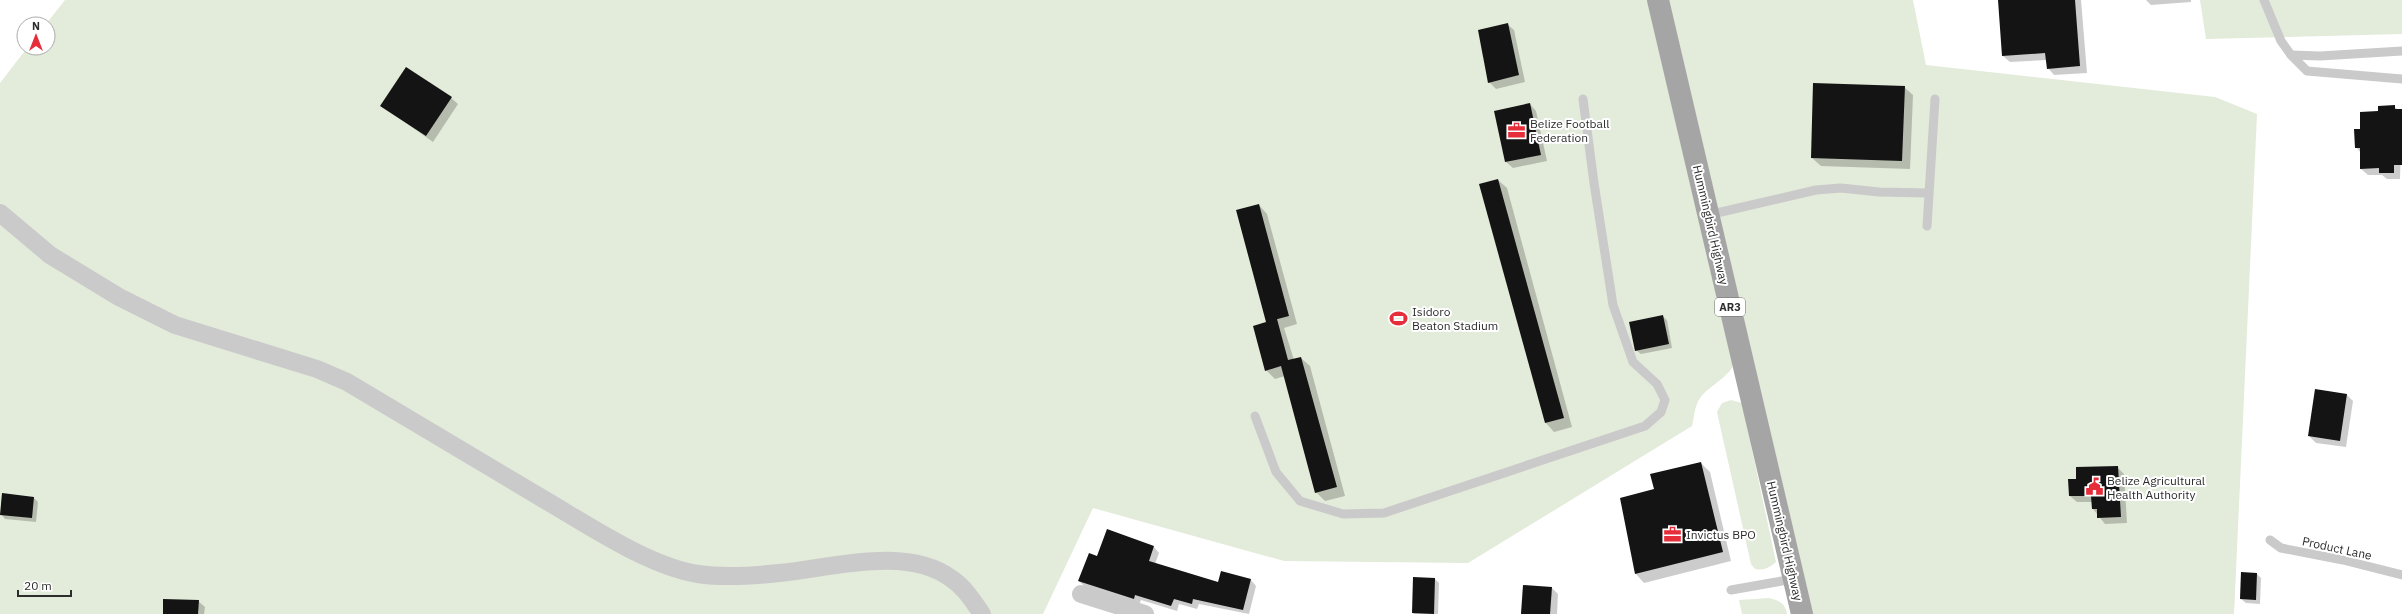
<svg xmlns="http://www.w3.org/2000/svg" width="2402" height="614" viewBox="0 0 2402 614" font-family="'IBM Plex Sans',sans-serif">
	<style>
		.green { fill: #e3ebda }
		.shadow { fill: #0003 }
		.building { fill: #141414 }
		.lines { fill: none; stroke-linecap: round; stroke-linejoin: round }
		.lane { stroke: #cacaca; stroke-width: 9 }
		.street { stroke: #cacaca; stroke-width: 18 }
		.primary { stroke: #a5a5a5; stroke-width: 22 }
		.labels { text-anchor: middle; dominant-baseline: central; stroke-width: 4; stroke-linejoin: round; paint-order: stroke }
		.shield { fill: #fff; stroke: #6c6c6c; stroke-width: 1 }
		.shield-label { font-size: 11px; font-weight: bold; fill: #2d2d2d }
		.poi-label { font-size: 12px; fill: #2d2d2d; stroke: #fff; text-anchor: start }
		.street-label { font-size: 12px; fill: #2d2d2d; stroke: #fff }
	</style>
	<rect width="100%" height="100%" fill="#fff"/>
	<g class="green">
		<path d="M65 0H1647L1733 366C1725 381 1703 388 1697 404 1694 411 1694 419 1692 426L1468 563 1284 561 1093 508 1043 614H0V83L27 48H48V24H46Z"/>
		<polygon points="1669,0 1913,0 1926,65 2215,97 2257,114 2234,614 1813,614"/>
		<polygon points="2200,0 2402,0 2402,34 2206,39"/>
		<path d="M1731 400 1742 403 1776 562C1770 567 1764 571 1755 569L1751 564 1717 412 1722 403Z"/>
		<path d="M1769 598C1780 601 1785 603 1787 614H1742L1739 600Z"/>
	</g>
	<g class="shadow">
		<polygon points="1999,0 2081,0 2087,73 2054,75 2048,68 2047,60 2010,62 2003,56"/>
		<polygon points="2146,0 2191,0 2191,2 2151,5"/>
		<polygon points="1507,24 1514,30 1525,82 1496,89 1489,82"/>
		<polygon points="1904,87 1913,95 1910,169 1821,166 1812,158"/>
		<polygon points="451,98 458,104 433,142 382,106"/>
		<polygon points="1530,104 1536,111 1547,161 1513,168 1506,162"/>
		<polygon points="2394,106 2398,110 2402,110 2400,179 2387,179 2382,175 2368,175 2361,169 2361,153 2356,147 2361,130 2379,112"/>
		<polygon points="1498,180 1507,188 1572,427 1554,432 1546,423 1480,185"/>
		<polygon points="1259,205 1267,214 1297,324 1284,328 1294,360 1301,358 1310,366 1345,496 1325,501 1316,492 1285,376 1275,379 1266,370 1267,323"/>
		<polygon points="1662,316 1667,320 1672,348 1641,354 1636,350"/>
		<polygon points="2346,394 2353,401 2346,447 2316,443 2309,436"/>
		<polygon points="1701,463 1710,472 1731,561 1644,583 1636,574 1621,498 1655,490"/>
		<polygon points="2117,467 2124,474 2127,523 2105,524 2093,509 2092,502 2077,502 2070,496 2077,480"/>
		<polygon points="34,498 38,502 36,522 5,519 1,514"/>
		<polygon points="1108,530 1154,547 1159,553 1155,564 1218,583 1251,580 1256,586 1249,614 1199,604 1197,609 1179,604 1177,611 1141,600 1139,605 1085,587 1079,581 1097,557"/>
		<polygon points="2257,574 2261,578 2260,604 2246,603 2241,599"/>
		<polygon points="1435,579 1439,583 1438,614 1414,614 1413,613"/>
		<polygon points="1524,586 1552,588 1558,594 1557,614 1521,614"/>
		<polygon points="198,601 205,607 204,614 164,614"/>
	</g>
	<g class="building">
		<polygon points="1998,0 2075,0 2080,66 2047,69 2045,53 2002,56"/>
		<polygon points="1508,23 1519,75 1488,83 1478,30"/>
		<polygon points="406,67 452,97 426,136 380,106"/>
		<polygon points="1813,83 1905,86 1902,161 1811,158"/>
		<polygon points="1530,103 1541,155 1505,162 1494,111"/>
		<polygon points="2395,105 2395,109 2402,109 2402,165 2394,165 2394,173 2379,173 2379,168 2360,169 2360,148 2355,148 2354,129 2360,129 2360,112 2378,111 2378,106"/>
		<polygon points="1498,179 1564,418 1545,423 1479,184"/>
		<polygon points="1259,204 1289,316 1270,321 1277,319 1288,360 1301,357 1337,487 1315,493 1281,366 1265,371 1253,326 1266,322 1236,210"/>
		<polygon points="1663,315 1669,344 1635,351 1629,322"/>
		<polygon points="2315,389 2347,394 2340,441 2308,436"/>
		<polygon points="1701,462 1723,552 1635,574 1620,498 1654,489 1650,474"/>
		<polygon points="2118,466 2121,517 2097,518 2097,509 2092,509 2091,496 2069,496 2068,479 2076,479 2076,467"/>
		<polygon points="2,493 34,497 32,518 0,515"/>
		<polygon points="1107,529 1154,546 1149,561 1218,582 1221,571 1251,579 1243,610 1193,599 1192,604 1174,599 1171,606 1135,595 1134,599 1078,581 1089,553 1097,556"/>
		<polygon points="2241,572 2257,573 2256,600 2240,599"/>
		<polygon points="1413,577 1435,578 1434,614 1412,613"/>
		<polygon points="1523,585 1552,587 1550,614 1521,614"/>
		<polygon points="163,599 199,600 198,614 163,614"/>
	</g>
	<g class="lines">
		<g class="lane">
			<polyline points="2264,0 2281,41 2291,55 2307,71 2402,79"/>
			<polyline points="2291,55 2320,56 2402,51"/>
			<polyline points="1708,215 1816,190 1841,188 1879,192 1928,193"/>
			<polyline points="1927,226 1935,99"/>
			<polyline points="1255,416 1276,472 1300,501 1343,514 1384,513 1645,426 1661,412 1665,400 1657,384 1633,362 1613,305 1594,183 1583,99"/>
			<polyline points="2270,540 2281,548 2343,560 2402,575"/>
			<polyline points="1731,590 1793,579"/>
		</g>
		<g class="street">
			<path d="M0 213 50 255 119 297 175 325 317 369 347 382C413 421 479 460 545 500 588 525 648 566 698 574 724 578 752 576 779 573 831 568 907 545 952 579 965 588 973 601 982 614"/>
			<polyline points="1081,594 1145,614"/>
		</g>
		<polyline class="primary" points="1658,0 1802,614"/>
	</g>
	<defs>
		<symbol id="office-bare" viewBox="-9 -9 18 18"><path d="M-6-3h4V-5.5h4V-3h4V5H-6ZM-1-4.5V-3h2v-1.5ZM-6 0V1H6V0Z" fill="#e52e39" stroke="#fff" stroke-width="2.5" paint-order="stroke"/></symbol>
		<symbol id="stadium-bare" viewBox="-9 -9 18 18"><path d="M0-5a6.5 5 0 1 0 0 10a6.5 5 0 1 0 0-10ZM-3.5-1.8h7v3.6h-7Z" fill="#e52e39" stroke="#fff" stroke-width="2.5" paint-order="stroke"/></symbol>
		<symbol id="civic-bare" viewBox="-9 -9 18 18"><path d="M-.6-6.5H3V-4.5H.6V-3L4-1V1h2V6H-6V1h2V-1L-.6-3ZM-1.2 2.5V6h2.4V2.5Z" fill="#e52e39" stroke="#fff" stroke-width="2.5" paint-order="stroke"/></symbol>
	</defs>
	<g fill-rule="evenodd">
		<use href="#office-bare" x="1504" y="118" width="25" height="25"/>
		<use href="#stadium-bare" x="1386" y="306" width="25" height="25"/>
		<use href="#civic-bare" x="2082" y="474" width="25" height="25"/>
		<use href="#office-bare" x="1660" y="522" width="25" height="25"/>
	</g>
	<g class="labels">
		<rect class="shield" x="1715" y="298" width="30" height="18" rx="3"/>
		<g class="shield-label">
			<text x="1730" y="307">AR3</text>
		</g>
		<g class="poi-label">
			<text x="1530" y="123">Belize Football<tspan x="1530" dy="14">Federation</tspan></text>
			<text x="1412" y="311">Isidoro<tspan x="1412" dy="14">Beaton Stadium</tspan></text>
			<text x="2107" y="480">Belize Agricultural<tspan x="2107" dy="14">Health Authority</tspan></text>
			<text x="1686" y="534">Invictus BPO</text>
		</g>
		<g class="street-label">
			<text transform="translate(1711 225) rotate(77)">Hummingbird Highway</text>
			<text transform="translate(1785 541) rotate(77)">Hummingbird Highway</text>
			<text transform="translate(2337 548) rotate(12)">Product Lane</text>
		</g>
	</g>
	<g transform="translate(36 36)"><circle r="19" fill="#ffffff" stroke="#ababab"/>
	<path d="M0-3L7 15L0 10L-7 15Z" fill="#e52e39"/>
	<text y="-6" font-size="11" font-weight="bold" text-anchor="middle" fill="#2d2d2d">N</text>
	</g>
	<path d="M18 590v6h53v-6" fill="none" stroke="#2d2d2d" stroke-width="2"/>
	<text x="24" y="590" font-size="12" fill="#2d2d2d" stroke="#ffffff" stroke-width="3" paint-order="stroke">20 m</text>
</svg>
